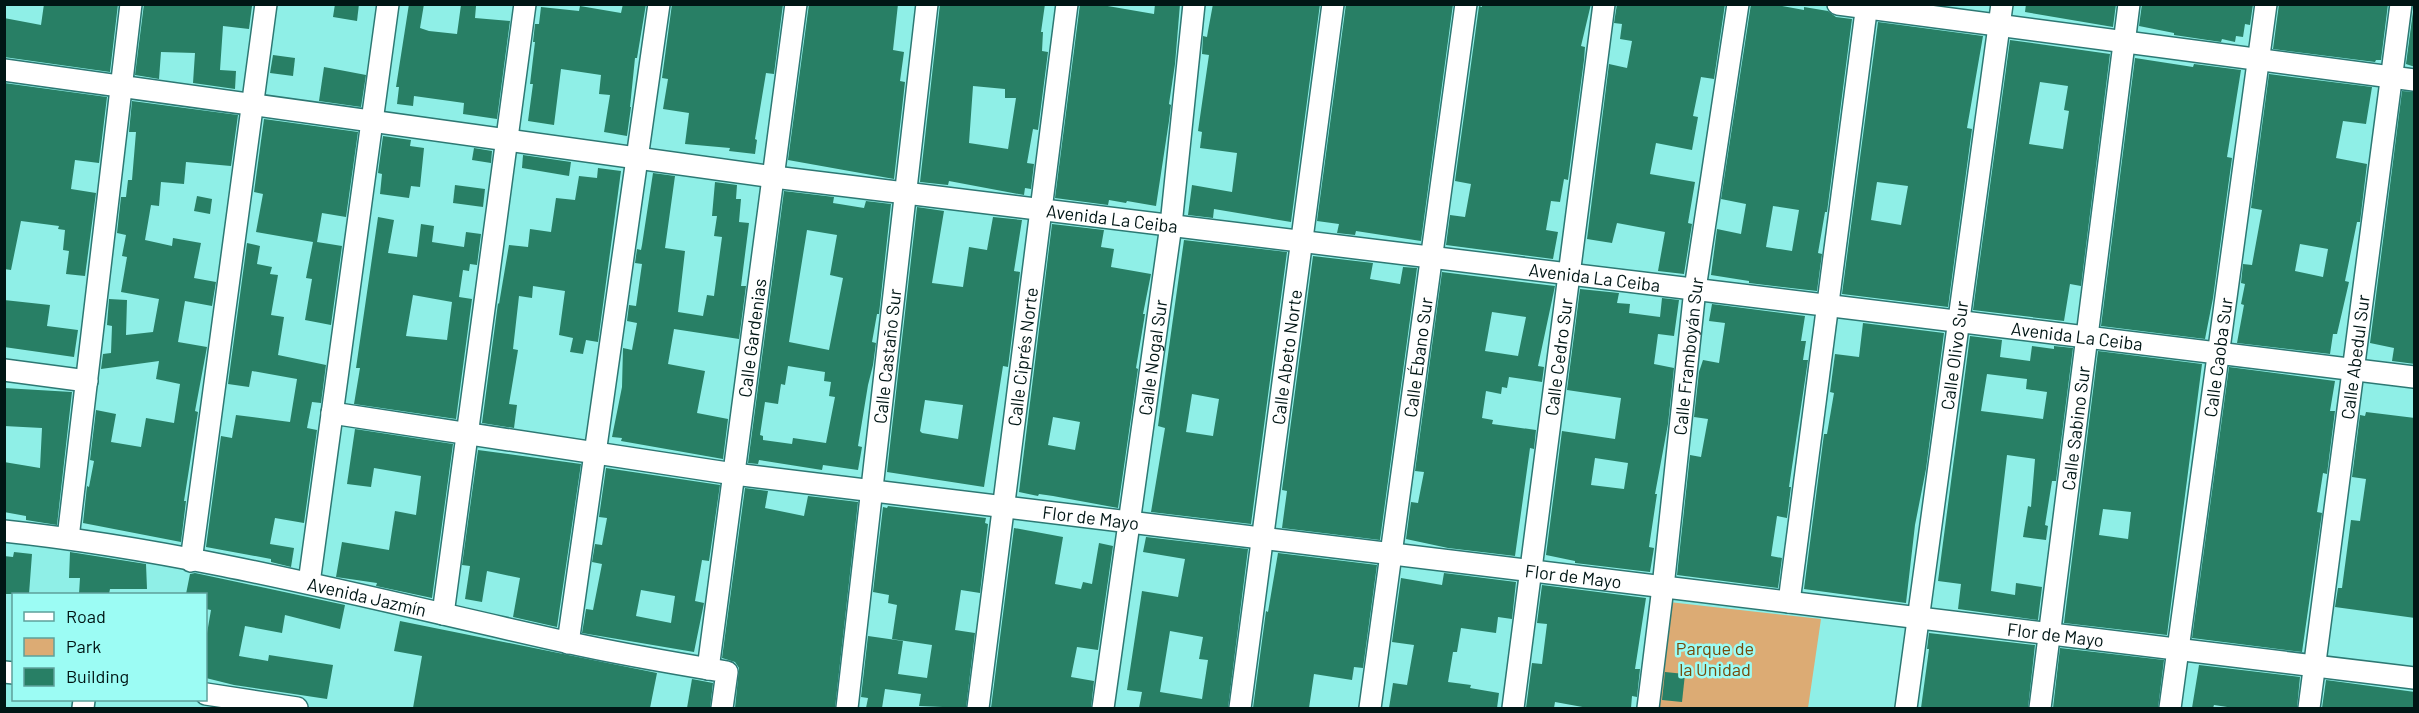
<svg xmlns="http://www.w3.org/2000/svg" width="2419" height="713" viewBox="0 0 2419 713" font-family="Barlow,sans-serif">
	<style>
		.green { fill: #dcab74 }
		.building { fill: #287f65; fill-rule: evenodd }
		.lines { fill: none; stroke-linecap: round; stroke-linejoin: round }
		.street-casing { stroke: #2d7873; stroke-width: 24 }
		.street { stroke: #fff; stroke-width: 21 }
		.labels { text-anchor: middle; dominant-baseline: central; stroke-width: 5; stroke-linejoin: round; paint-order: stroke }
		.street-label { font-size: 18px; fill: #001615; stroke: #9cfcf4 }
		.park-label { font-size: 18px; fill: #754a0c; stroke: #9cfcf4 }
	</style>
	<rect width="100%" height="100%" fill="#8fefe7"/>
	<polygon class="green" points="1669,602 1821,619 1808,708 1656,708"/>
	<g class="building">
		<polygon points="44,4 118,4 110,72 4,57 4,18 41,25"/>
		<polygon points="144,4 252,6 249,29 223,26 220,70 236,71 235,89 193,83 195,53 161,52 159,79 135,75"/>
		<polygon points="335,4 359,4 357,21 333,17"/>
		<polygon points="409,4 424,4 420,28 429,31 457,34 461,5 476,6 475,18 510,21 497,119 463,114 464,103 450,101 414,96 413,106 397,104 399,87 396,87"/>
		<polygon points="623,4 646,4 637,58 635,58 630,107 631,107 627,136 604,132 610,95 599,94 601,75 561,69 554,125 528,121 533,84 530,84 535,42 533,42 535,24 539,24 541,7 579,11 580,6 621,13"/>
		<polygon points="672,4 783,4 774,74 766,73 755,139 757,140 755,154 729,151 730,148 685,144 689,113 663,109 668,79 662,78"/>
		<polygon points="809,4 898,4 893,50 904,52 900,81 905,82 894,179 788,160"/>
		<path d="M940 4H1045L1041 32H1043L1042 51 1048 52 1038 130 1033 129 1027 163 1034 164 1031 189 1025 188 1024 195 949 181 948 185 920 182ZM973 86 1005 89V98H1016L1008 149 969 143Z"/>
		<polygon points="1080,4 1096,4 1154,14 1155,4 1180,4 1175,64 1169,104 1171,105 1169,121 1156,206 1127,201 1126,203 1109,200 1108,205 1055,198"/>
		<polygon points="1213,4 1320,4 1291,222 1214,209 1213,218 1188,215 1192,185 1232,192 1237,153 1200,148 1202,132 1198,131 1209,55 1202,54 1203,36 1207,37 1208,31"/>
		<polygon points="1346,4 1453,4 1421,241 1356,231 1355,235 1337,233 1339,224 1317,221"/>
		<polygon points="1482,4 1591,4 1581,46 1585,47 1584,60 1568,180 1564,179 1560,202 1551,201 1546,230 1558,232 1553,259 1446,245 1450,215 1465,217 1471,184 1455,181 1479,6 1482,7"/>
		<polygon points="1617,4 1725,4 1714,79 1701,77 1693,116 1698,117 1692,150 1656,143 1650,174 1695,182 1688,223 1692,224 1684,274 1658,271 1665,232 1617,223 1612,243 1587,239 1609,64 1627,68 1632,41 1620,39 1622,24 1614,23"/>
		<path d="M1751 4H1771L1804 10V7L1828 11 1836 17 1852 19 1827 212H1825L1818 253 1822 254 1817 291 1749 283V281L1711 275 1717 229 1741 234 1746 204 1721 199ZM1773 206 1799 210 1792 251 1766 247Z"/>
		<polygon points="2026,4 2116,4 2113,27 2025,12"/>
		<polygon points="2142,4 2253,4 2250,25 2245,24 2243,37 2236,36 2235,42 2222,39 2221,42 2174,35 2174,33 2139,26"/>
		<polygon points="2279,4 2388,4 2381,60 2376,60 2375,62 2273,49"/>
		<polygon points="2414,4 2415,4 2415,67 2406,64"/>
		<path d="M1878 22 1983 36 1967 128 1972 129 1948 307 1842 294ZM1877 182 1908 186 1901 225 1871 220Z"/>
		<path d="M2010 40 2110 54 2081 286 2070 284 2064 321 1973 310ZM2040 82 2068 86 2064 110 2069 111 2063 149 2029 144Z"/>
		<polygon points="273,55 295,58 293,76 270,73"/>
		<polygon points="2135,58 2193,67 2194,64 2241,70 2227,157 2232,158 2213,298 2205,339 2101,326"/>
		<polygon points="324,67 366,75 361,107 319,101"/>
		<path d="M2269 74 2372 87 2366 124 2343 121 2336 158 2367 164 2360 222H2357L2345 281 2349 282 2337 334H2333L2330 354 2237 343 2244 305 2241 304 2245 284 2241 283 2243 264 2252 265 2262 210 2251 208ZM2300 244 2328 249 2323 277 2295 271Z"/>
		<polygon points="4,83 107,97 99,163 75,160 71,189 96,193 85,276 66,274 69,251 63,250 65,230 58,229 59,226 21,221 11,270 4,269"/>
		<polygon points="2402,91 2415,92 2415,364 2392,361 2394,348 2370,343"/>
		<polygon points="132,101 238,115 231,166 186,162 184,184 161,182 159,206 151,205 145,240 172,246 173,238 201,243 194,278 216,282 212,306 185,301 178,342 207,347 195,411 198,412 184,501 186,501 181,542 83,523 87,486 89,487 94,461 90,460 96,410 116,414 111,442 141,447 146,418 174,423 180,384 156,379 159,361 101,369 103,354 111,353 112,326 107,325 109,299 127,300 126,335 153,332 159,299 121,292 127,257 122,256 126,235 117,233 121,197 126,197 128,180 132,180 136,132 129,132"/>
		<polygon points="264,119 358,132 346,217 322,213 317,242 342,246 331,325 305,320 312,279 306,278 313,242 256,232 263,194 254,192"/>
		<polygon points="383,136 411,140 410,146 424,148 420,187 411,186 409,198 380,194 382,174 378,173"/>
		<polygon points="474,148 492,151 491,163 472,160"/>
		<polygon points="523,155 571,162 569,176 522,168"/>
		<polygon points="598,168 621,171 598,342 586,340 583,354 570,352 573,338 559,335 565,291 533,286 532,298 519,296 513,349 518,350 509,404 517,405 514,428 482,423 498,303 499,304 509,245 528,247 530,229 551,232 556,198 575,200 579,176 597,178"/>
		<polygon points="653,173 675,176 665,248 685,251 678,312 703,316 707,295 714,296 722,237 714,236 717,216 712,216 715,182 737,185 736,199 741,199 739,222 749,223 741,286 746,286 739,339 674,329 668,364 705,371 697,413 728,419 723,459 621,441 622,438 612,437 622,387 623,348 632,350 637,323 627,321 629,305 636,306 642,264 635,263 637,249 641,250 642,245"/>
		<polygon points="455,185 485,189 483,207 453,203"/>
		<path d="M784 191 834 197 833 203 864 208 866 201 891 204 879 314H877L872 342 876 343 873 365 868 385 858 446 862 447 858 470 823 465 822 470 759 460 758 464 748 463ZM807 230 837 235 830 275 843 278 829 350 789 342ZM788 366 825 372 824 381 831 382 829 396 835 397 826 443 793 438 792 444 763 440V436L760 435 765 402 778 404 781 384 785 385Z"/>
		<polygon points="197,196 212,199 210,214 194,211"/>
		<path d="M917 207 944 211 932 283 963 287 969 247 987 250 993 217 1022 220 1014 271 1020 272 1008 367 1003 366 984 487 887 472ZM925 400 963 405 958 439 922 433 920 431Z"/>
		<path d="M378 217 394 220 388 253 417 257 421 224 434 226 432 242 464 247 466 232 481 234 477 265 470 264 469 271 463 270 459 297 472 299 456 419 354 404 360 368H356ZM413 295 452 302 447 340 406 336Z"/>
		<path d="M1052 224 1104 230 1101 247 1114 249 1111 267 1151 274 1143 314H1145L1136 368 1138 369 1118 508 1053 496 1039 494 1038 496 1019 492ZM1053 417 1080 422 1075 450 1048 445Z"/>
		<path d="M1184 240 1287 252 1251 524 1151 512 1165 428 1158 426ZM1192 394 1219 399 1213 436 1186 432Z"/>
		<polygon points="247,243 260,246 257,264 272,267 270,274 278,275 271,315 284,317 278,355 326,365 321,403 312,402 307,428 317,430 304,523 275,518 270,544 294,548 291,567 271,562 271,559 206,547 221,436 232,438 236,415 290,422 297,379 252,371 249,387 228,384"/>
		<polygon points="1313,256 1373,263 1370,279 1400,284 1403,267 1417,268 1380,540 1282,528 1287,491 1282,490"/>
		<path d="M1442 272 1555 286 1538 366 1544 367 1542 382 1509 377 1507 388 1502 387 1501 394 1486 391 1482 418 1493 420 1492 424 1536 430 1534 449 1530 448 1515 556 1448 548 1406 539 1411 502 1418 503 1424 472 1415 471ZM1492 312 1526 317 1518 356 1485 351Z"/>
		<path d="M1580 289 1619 293 1617 303 1630 304 1629 313 1660 317 1662 298 1679 300 1674 336 1658 334 1654 364 1674 368 1668 424 1655 494H1657L1649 547 1654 548 1650 572 1575 563V561L1546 555 1562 431 1615 439 1621 398 1567 390ZM1595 458 1628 463 1624 489 1591 485Z"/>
		<polygon points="4,300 50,305 47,326 78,330 74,357 4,347"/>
		<polygon points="1712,304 1805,316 1801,341 1806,341 1803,360 1808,360 1789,487 1791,487 1787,518 1777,516 1771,556 1782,558 1778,588 1677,575 1690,455 1701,457 1708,419 1694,417 1699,372 1703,360 1719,363 1725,323 1709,321"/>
		<polygon points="1863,323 1944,333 1926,469 1915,525 1906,603 1804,589 1824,434 1827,434 1834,393 1830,392 1835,354 1859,357"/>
		<path d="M1970 336 2002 340 2000 357 2030 361 2032 346 2054 349V346L2073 348 2056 481H2052L2045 525 2048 526 2046 540 2023 537 2028 506 2031 507 2035 459 2007 455 1991 591 2015 595 2016 583 2042 587 2038 620 1958 609 1961 584 1938 581ZM1987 374 2027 379 2026 389 2047 392 2043 419 1981 411Z"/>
		<path d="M2098 351 2202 364 2167 635 2064 623ZM2103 509 2131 512 2128 539 2099 535Z"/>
		<polygon points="2229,367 2335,381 2330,411 2335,411 2327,474 2323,473 2317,512 2322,513 2302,652 2192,638"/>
		<polygon points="4,388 72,392 57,525 26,520 26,516 4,512 4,462 40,468 42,428 4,426"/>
		<polygon points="2366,412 2415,418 2415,618 2335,607 2338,588 2342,588 2351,520 2360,521 2366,479 2352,477 2360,415 2365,416"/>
		<polygon points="355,429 453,444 432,598 376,586 377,583 336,577 342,542 389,550 395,511 416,515 421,476 374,468 371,487 347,484"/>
		<polygon points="478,450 581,464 557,627 513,617 520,578 487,571 482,602 465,599 470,566 462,565"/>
		<path d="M606 468 720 485 709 561 702 560 695 601 704 603 694 652 582 633 586 609 593 610 602 564 592 562 595 544 602 545 607 518 599 517ZM641 590 675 596 671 623 636 616Z"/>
		<polygon points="745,488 768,491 765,508 804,516 808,496 858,502 835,708 735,708 739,668 735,662 722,658"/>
		<polygon points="888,506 986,518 985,523 988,524 980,593 961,590 955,630 975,633 966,708 919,706 921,694 885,689 882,708 866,708 868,698 861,697 868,636 903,641 898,674 927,678 932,645 892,639 897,605 888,603 889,595 873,592 883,507 887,508"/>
		<polygon points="1014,528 1063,537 1055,584 1081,589 1083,582 1092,584 1099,543 1113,546 1098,650 1077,647 1071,677 1094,681 1091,708 991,708"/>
		<path d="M1146 537 1248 549 1228 708H1139L1142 692 1127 690 1142 591 1178 597 1185 559 1143 552ZM1170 631 1203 637 1199 659 1208 660 1202 699 1160 692Z"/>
		<polygon points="14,552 32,554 29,594 4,594 4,556 13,557"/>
		<polygon points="70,552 146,564 147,589 110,589 109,594 79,594 80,578 69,578"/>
		<polygon points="1278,553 1377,565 1363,668 1354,667 1352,680 1314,674 1309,708 1253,708 1266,611 1268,612"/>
		<polygon points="195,573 345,605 340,629 285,615 282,633 245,626 239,656 268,661 269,655 333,665 327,699 234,685 206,678 206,639 211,610 206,609 206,594 186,594 190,574"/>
		<polygon points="1444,573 1516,582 1512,619 1498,617 1496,633 1461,628 1457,652 1453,652 1448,682 1471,685 1470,688 1499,693 1497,708 1389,708 1393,683 1407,685 1414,645 1392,642 1401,578 1442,585"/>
		<polygon points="1542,585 1646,598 1635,669 1640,669 1637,697 1632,696 1631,708 1588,708 1555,702 1554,708 1526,708 1532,663 1542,664 1547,624 1537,623"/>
		<polygon points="400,621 657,673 650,708 413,708 422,656 394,651"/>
		<polygon points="1929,633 2035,645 2028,708 1921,708 1929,649 1927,649"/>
		<polygon points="2060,648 2164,660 2158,708 2053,708"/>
		<polygon points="2199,665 2300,677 2297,708 2234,708 2214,705 2213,708 2192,708"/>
		<polygon points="1665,672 1685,674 1682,702 1662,700"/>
		<polygon points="692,679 713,683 710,708 687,708"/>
		<polygon points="2326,680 2415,692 2415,708 2322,708"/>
	</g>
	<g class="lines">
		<defs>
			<g id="street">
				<polyline points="1838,4 2414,80"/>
				<path id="s1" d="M4 70 774 177 2414 377"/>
				<polyline points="4,370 87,381"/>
				<path id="s2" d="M332 413 734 474 2414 678"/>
				<path id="s3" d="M4 531C194 551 380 601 566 642 619 654 673 663 727 672L722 708"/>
				<polyline points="68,538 131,4"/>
				<polyline points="191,561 266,4"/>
				<polyline points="309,583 388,4"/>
				<polyline points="1789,602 1867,4"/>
				<polyline points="443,614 525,4"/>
				<polyline points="568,643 659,4"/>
				<path id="s4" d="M708 669 796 4"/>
				<polyline points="4,672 14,673"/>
				<polyline points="206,694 297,708"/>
				<polyline points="83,708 84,700"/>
				<path id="s5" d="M847 708 927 4"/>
				<path id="s6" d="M978 708 1067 4"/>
				<path id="s7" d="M1103 708 1171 225 1194 4"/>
				<path id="s8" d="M1240 708 1333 4"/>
				<path id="s9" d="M1370 708 1466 4"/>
				<path id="s10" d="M1513 708 1604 4"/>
				<path id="s11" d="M1648 708 1663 587 1695 289 1738 4"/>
				<path id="s12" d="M1906 708 2002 4"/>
				<path id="s13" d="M2040 708 2129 4"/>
				<path id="s14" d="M2170 708 2266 4"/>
				<path id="s15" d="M2309 708 2401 4"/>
			</g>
		</defs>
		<use href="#street" class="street-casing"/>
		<use href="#street" class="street"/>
	</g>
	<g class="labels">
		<g class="street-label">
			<text stroke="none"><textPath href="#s1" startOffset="1118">Avenida La Ceiba</textPath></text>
			<text stroke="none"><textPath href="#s1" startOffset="1604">Avenida La Ceiba</textPath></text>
			<text stroke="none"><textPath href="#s1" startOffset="2090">Avenida La Ceiba</textPath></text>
			<text stroke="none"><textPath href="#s4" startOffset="334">Calle Gardenias</textPath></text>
			<text stroke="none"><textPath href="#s5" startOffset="354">Calle Castaño Sur</textPath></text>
			<text stroke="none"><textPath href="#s6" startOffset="354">Calle Ciprés Norte</textPath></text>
			<text stroke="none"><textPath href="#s8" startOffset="354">Calle Abeto Norte</textPath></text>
			<text stroke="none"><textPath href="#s9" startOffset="354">Calle Ébano Sur</textPath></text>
			<text stroke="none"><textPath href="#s10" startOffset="354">Calle Cedro Sur</textPath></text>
			<text stroke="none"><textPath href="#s11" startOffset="354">Calle Framboyán Sur</textPath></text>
			<text stroke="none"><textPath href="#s12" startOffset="356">Calle Olivo Sur</textPath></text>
			<text stroke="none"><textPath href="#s14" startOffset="354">Calle Caoba Sur</textPath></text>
			<text stroke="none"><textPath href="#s15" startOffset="354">Calle Abedul Sur</textPath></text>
			<text stroke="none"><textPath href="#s7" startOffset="354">Calle Nogal Sur</textPath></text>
			<text stroke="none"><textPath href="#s13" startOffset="282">Calle Sabino Sur</textPath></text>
			<text stroke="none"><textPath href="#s2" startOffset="766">Flor de Mayo</textPath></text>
			<text stroke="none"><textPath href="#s2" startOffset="1252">Flor de Mayo</textPath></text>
			<text stroke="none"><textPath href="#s3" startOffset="369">Avenida Jazmín</textPath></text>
			<text stroke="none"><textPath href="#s2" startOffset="1738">Flor de Mayo</textPath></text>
		</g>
		<g class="park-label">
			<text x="1715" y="648">Parque de<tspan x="1715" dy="21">la Unidad</tspan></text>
		</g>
	</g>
	<rect width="2419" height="713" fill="none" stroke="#001615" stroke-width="12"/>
	<rect x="12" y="593" width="195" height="108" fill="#9cfcf4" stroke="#5ea09b" stroke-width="1.5"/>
	<rect x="24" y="612" width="30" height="9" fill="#ffffff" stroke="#5ea09b" stroke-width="1.5"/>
	<text x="66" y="623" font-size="18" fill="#001615">Road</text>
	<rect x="24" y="638" width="30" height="18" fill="#dcab74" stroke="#5ea09b" stroke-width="1.5"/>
	<text x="66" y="653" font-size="18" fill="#001615">Park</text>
	<rect x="24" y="668" width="30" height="18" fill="#287f65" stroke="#5ea09b" stroke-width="1.5"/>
	<text x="66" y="683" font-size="18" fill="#001615">Building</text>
</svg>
